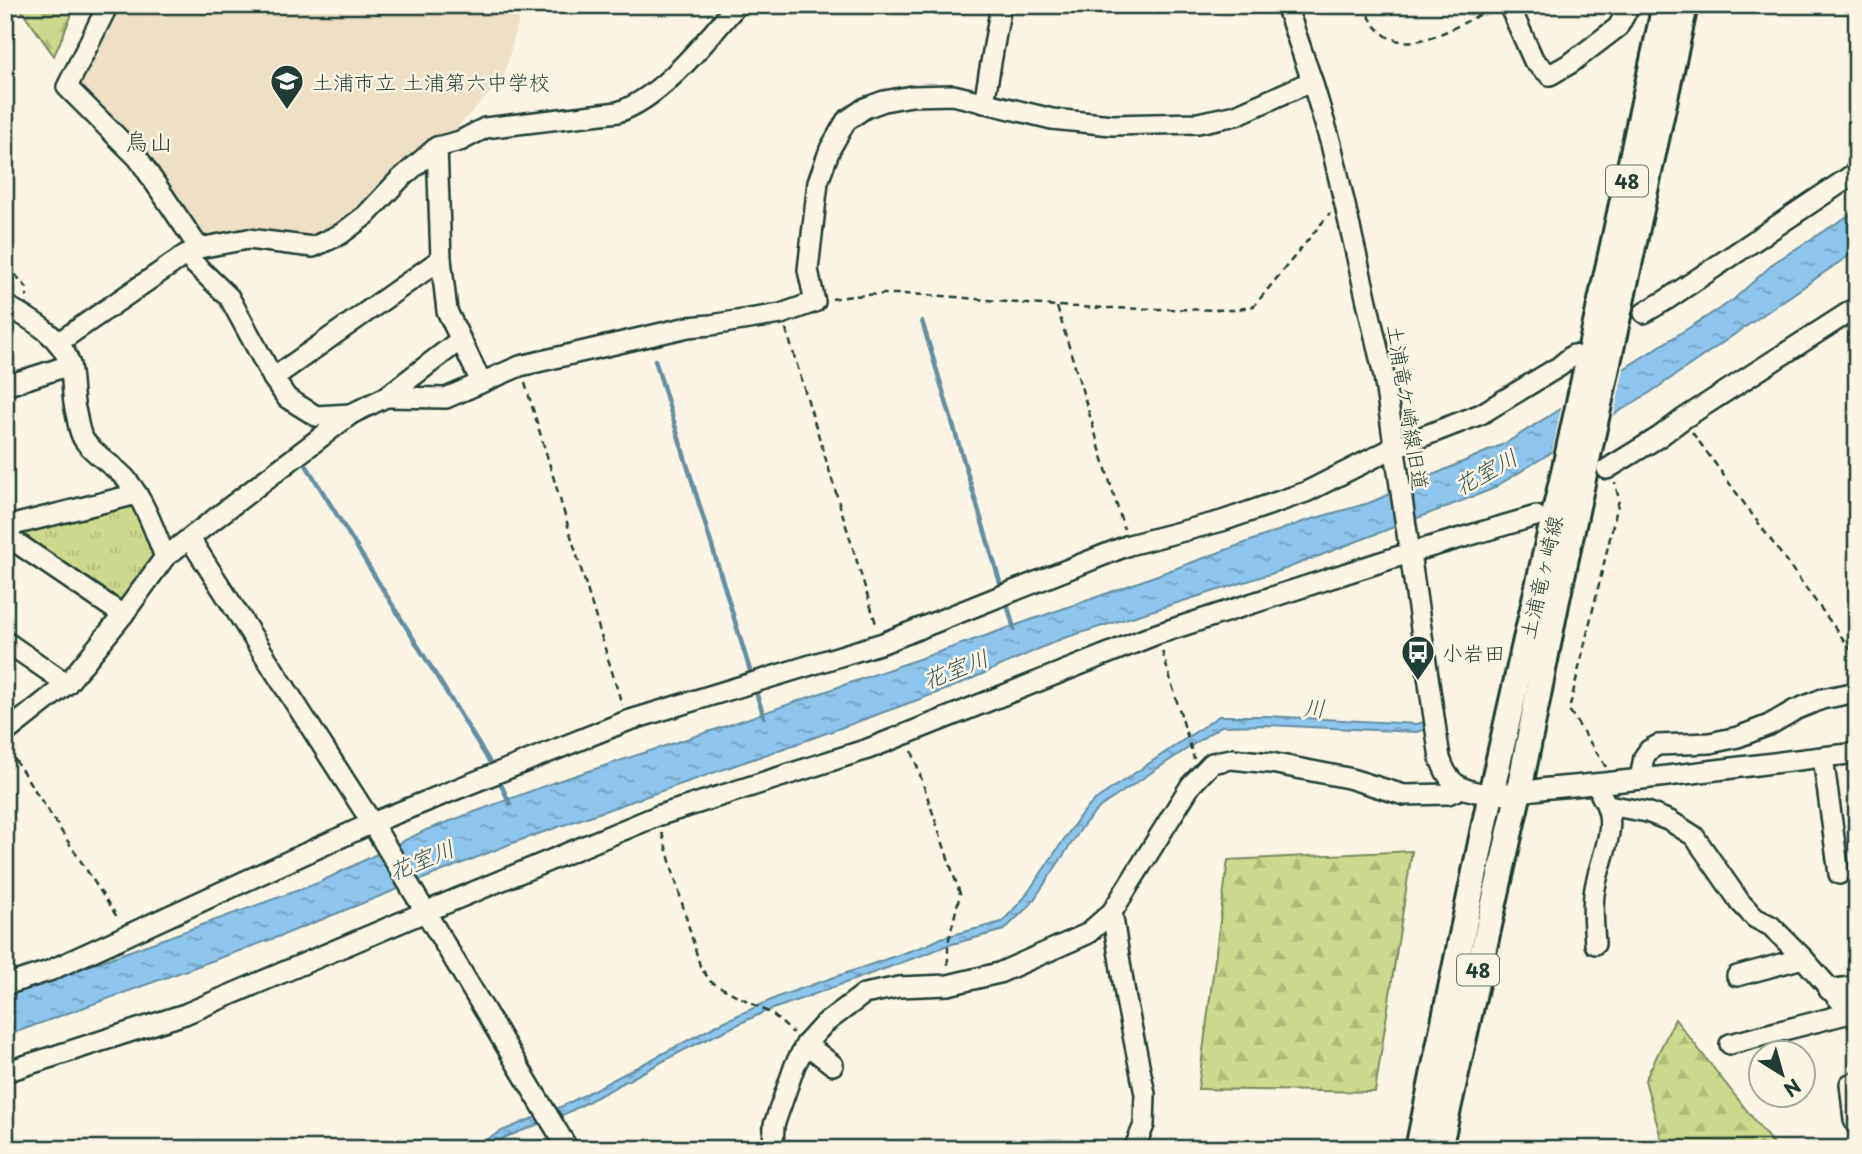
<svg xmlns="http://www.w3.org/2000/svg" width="1862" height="1154" viewBox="0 0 1862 1154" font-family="'Playpen Sans','Klee One',sans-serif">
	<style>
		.built { fill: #eee0c7 }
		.forest { fill: url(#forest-firs); stroke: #768b60; stroke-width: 2 }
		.park { fill: url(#park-tufts); stroke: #768b60; stroke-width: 2 }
		.water { fill: url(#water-ripples); stroke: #628fa2; stroke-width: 2 }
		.pier { fill: #fcf5e5 }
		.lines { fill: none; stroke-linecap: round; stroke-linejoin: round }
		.stream { stroke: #628fa2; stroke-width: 4.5 }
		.minor-casing { stroke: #1f3d34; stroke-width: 24 }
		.major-casing { stroke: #1f3d34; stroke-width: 30 }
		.path { stroke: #1f3d34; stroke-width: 2.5; stroke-dasharray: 7 5; stroke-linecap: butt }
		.minor { stroke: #fcf5e5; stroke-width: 19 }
		.major { stroke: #fcf5e5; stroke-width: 24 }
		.labels { text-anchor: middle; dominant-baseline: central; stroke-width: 5; stroke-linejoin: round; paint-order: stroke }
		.shield { fill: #fcf5e5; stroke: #617469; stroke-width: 2 }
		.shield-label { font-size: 19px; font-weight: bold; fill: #1f3d34 }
		.poi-label { font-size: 21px; fill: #1f3d34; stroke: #fcf5e5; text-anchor: start }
		.street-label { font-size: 21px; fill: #1f3d34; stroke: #fcf5e5 }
		.water-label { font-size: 23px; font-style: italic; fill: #355859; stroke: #fcf5e5 }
		.quarter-label { font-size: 24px; fill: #1f3d34; stroke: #fcf5e5 }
	</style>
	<defs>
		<pattern id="forest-firs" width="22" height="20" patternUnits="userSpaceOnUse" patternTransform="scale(1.75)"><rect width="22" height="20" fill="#cdd98c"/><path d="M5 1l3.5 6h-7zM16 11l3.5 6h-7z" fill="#b0bb79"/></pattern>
		<pattern id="park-tufts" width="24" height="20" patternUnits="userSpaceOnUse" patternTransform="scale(1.75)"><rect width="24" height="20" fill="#cdd98c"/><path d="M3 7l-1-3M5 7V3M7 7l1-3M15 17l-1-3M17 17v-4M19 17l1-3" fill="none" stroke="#b0bb79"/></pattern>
		<pattern id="water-ripples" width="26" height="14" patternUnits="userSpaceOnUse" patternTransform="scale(1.75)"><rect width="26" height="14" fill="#8ec5ec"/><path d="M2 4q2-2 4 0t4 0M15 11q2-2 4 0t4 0" fill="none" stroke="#73a1c0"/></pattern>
	</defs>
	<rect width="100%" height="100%" fill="#fcf5e5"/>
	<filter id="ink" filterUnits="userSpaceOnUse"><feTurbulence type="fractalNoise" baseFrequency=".0143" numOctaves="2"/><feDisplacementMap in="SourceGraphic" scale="14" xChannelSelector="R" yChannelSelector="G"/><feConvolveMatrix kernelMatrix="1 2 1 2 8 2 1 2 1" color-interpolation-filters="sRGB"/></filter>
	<g filter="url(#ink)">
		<polygon class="built" points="119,5 523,5 503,79 448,137 341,234 210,248 78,86"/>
		<g class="forest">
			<polygon points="18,5 76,5 54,56"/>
			<polygon points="1412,851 1375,1092 1198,1089 1228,860"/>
			<polygon points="1675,1019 1777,1149 1664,1149 1645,1080"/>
		</g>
		<polygon class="park" points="137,494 165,557 123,615 5,535"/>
		<g class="water">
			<polygon points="1857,210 1857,250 1651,392 1490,490 1280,571 1061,639 953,687 799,743 518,841 283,935 5,1036 5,996 318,883 426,830 555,782 723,727 1111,592 1305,521 1369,503 1506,443 1733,300 1775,262"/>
			<polygon points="1219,716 1267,716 1417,724 1423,722 1424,730 1417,732 1266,725 1221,726 1100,807 1085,823 1031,904 1004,930 945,946 931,952 762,1013 682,1051 569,1112 506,1137 486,1149 470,1149 502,1131 565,1105 723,1022 780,996 927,945 941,938 1002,922 1024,898 1080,816 1095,800"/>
		</g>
		<polygon class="pier" points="1625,364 1613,420 1551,457 1562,403"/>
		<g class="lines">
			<g class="stream">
				<polyline points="922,321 1002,589"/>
				<polyline points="655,360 752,677"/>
				<polyline points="306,465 489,761"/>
				<polyline points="1006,600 1014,629"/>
				<polyline points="755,689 764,717"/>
				<polyline points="499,780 510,804"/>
			</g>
			<defs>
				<g id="minor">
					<polyline points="108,5 67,87 138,158 199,248"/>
					<path d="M1286 5 1312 81 1331 144 1384 376 1440 758C1444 770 1449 781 1461 787 1487 800 1522 791 1550 788 1653 780 1755 764 1857 753"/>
					<polyline points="1509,5 1534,61 1550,75 1571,63 1618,27 1630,5"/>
					<polyline points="984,103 1001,5"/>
					<polyline points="437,147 441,259 447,311 481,382"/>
					<polyline points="185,255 229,297 273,378 287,398 316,416 351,414"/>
					<path d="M5 305C30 319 63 336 70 366 73 380 72 395 75 409 78 419 78 432 84 440 95 456 114 465 127 480 145 502 155 532 165 557"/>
					<polyline points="1644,313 1666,300 1857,172"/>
					<path d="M59 342 185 255 199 248 248 239 313 247 341 234 366 215 399 180 437 147 460 141 485 128 618 112C663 97 706 40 737 5"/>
					<polyline points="273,378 441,259"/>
					<polyline points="5,386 70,365"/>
					<polyline points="386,397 446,398 520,366 688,327 711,325 781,314 815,302 808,270 818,182 830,149 846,121 865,108 884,101 912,96 953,95 1052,119 1112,125 1198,123 1236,115 1312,81"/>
					<polyline points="1607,469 1659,437 1683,419 1857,307"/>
					<polyline points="5,527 137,494"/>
					<polyline points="5,535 123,615"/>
					<polyline points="190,539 372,823 568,1149"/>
					<polyline points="5,641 67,684"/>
					<polyline points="5,733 67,684 123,615 165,557 351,414 386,397 460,340"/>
					<polyline points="1823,757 1839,874"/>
					<polyline points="1640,779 1644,757 1649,750 1658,745 1710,743 1738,737 1769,725 1795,710 1822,699 1857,692"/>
					<polyline points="1608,805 1647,812 1670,821 1694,836 1740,902 1755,918 1771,926 1803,958 1857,1020"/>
					<polyline points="1112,912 1126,1000 1145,1094 1144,1125 1134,1149"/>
					<path d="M1595 944C1594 928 1592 910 1594 895 1597 861 1623 826 1601 795"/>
					<polyline points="1737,976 1803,958"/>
					<polyline points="5,985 49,971 372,823 627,721 883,643 1129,545 1222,521 1306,492 1393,448 1481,414 1560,366 1573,355"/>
					<polyline points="1829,990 1857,986"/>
					<polyline points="806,1044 833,1065"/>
					<polyline points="1730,1044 1850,1013"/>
					<polyline points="5,1072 185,1014 425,912 657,816 868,749 1157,634 1409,553 1536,516"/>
					<polyline points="1857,1082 1850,1084 1854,1120 1857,1126"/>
					<polyline points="773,1149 774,1125 795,1065 806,1044 824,1024 864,994 899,987 948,985 999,973 1087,934 1112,912 1191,785 1212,763 1231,759 1271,763 1348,778 1404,795 1448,794 1462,788"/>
				</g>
				<g id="major">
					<polyline points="1418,1149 1491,794 1564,472 1665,5"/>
					<polyline points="1439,1149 1519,791 1556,604 1685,5"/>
				</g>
			</defs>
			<use href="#minor" class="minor-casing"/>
			<use href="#major" class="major-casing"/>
			<g class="path">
				<path d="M1362 5C1369 16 1377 32 1390 38 1420 52 1464 21 1492 9"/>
				<polyline points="5,268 13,272 27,288 27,297"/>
				<path d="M832 299C906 286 982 302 1057 306 1115 309 1175 309 1234 310L1254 306 1330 213"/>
				<polyline points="1057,307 1124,529"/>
				<polyline points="786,329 877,627"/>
				<polyline points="525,383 622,705"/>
				<polyline points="1692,432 1857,658"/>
				<polyline points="1162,651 1194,759"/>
				<polyline points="8,749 119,920"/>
				<polyline points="912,751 960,894 948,943 948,969"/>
				<polyline points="1606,767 1569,710 1619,500 1615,483"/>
				<polyline points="662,833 700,966 711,982 772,1014 793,1033"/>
			</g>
			<use href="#minor" class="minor"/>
			<use href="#major" class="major"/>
		</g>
	</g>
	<defs>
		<symbol id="school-pin" viewBox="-11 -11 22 30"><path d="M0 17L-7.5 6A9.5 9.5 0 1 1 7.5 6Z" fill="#1f3d34" stroke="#fcf5e5"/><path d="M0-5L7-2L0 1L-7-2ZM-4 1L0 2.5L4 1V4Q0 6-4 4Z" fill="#fff"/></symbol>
		<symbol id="bus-pin" viewBox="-11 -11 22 30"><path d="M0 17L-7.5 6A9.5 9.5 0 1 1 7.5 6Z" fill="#1f3d34" stroke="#fcf5e5"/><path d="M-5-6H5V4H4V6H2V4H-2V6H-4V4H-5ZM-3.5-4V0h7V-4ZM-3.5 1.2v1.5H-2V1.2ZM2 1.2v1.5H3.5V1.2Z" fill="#fff"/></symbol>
	</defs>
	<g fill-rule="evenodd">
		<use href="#school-pin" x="268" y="62" width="38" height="52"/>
		<use href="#bus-pin" x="1399" y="633" width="38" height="52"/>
	</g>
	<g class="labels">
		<g class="shield">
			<rect x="1606" y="165.5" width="42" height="31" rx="5"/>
			<rect x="1457" y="954.5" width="42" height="31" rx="5"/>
		</g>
		<g class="shield-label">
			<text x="1627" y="181">48</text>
			<text x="1478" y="970">48</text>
		</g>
		<g class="poi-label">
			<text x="312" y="81">土浦市立 土浦第六中学校</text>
			<text x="1442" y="652">小岩田</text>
		</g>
		<g class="street-label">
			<text transform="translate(1409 407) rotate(81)">土浦竜ケ崎線旧道</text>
			<text transform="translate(1540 577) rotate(-77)">土浦竜ヶ崎線</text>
		</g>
		<g class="water-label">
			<text transform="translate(1485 471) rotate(-29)">花室川</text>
			<text transform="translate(955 668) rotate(-21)">花室川</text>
			<text transform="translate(1314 707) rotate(2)">川</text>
			<text transform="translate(421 859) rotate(-22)">花室川</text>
		</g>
		<g class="quarter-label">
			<text x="149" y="140">烏山</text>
		</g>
	</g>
	<rect width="1862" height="1154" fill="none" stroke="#fcf5e5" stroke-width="28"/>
	<rect x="14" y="14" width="1834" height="1126" fill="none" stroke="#1f3d34" stroke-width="2.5" filter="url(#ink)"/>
	<g transform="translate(1782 1074) rotate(143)"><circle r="33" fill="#fcf5e5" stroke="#a4ab9e" stroke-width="2"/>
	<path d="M0-5L12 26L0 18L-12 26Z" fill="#1f3d34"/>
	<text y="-10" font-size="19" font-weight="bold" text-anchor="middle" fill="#1f3d34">N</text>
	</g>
</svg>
